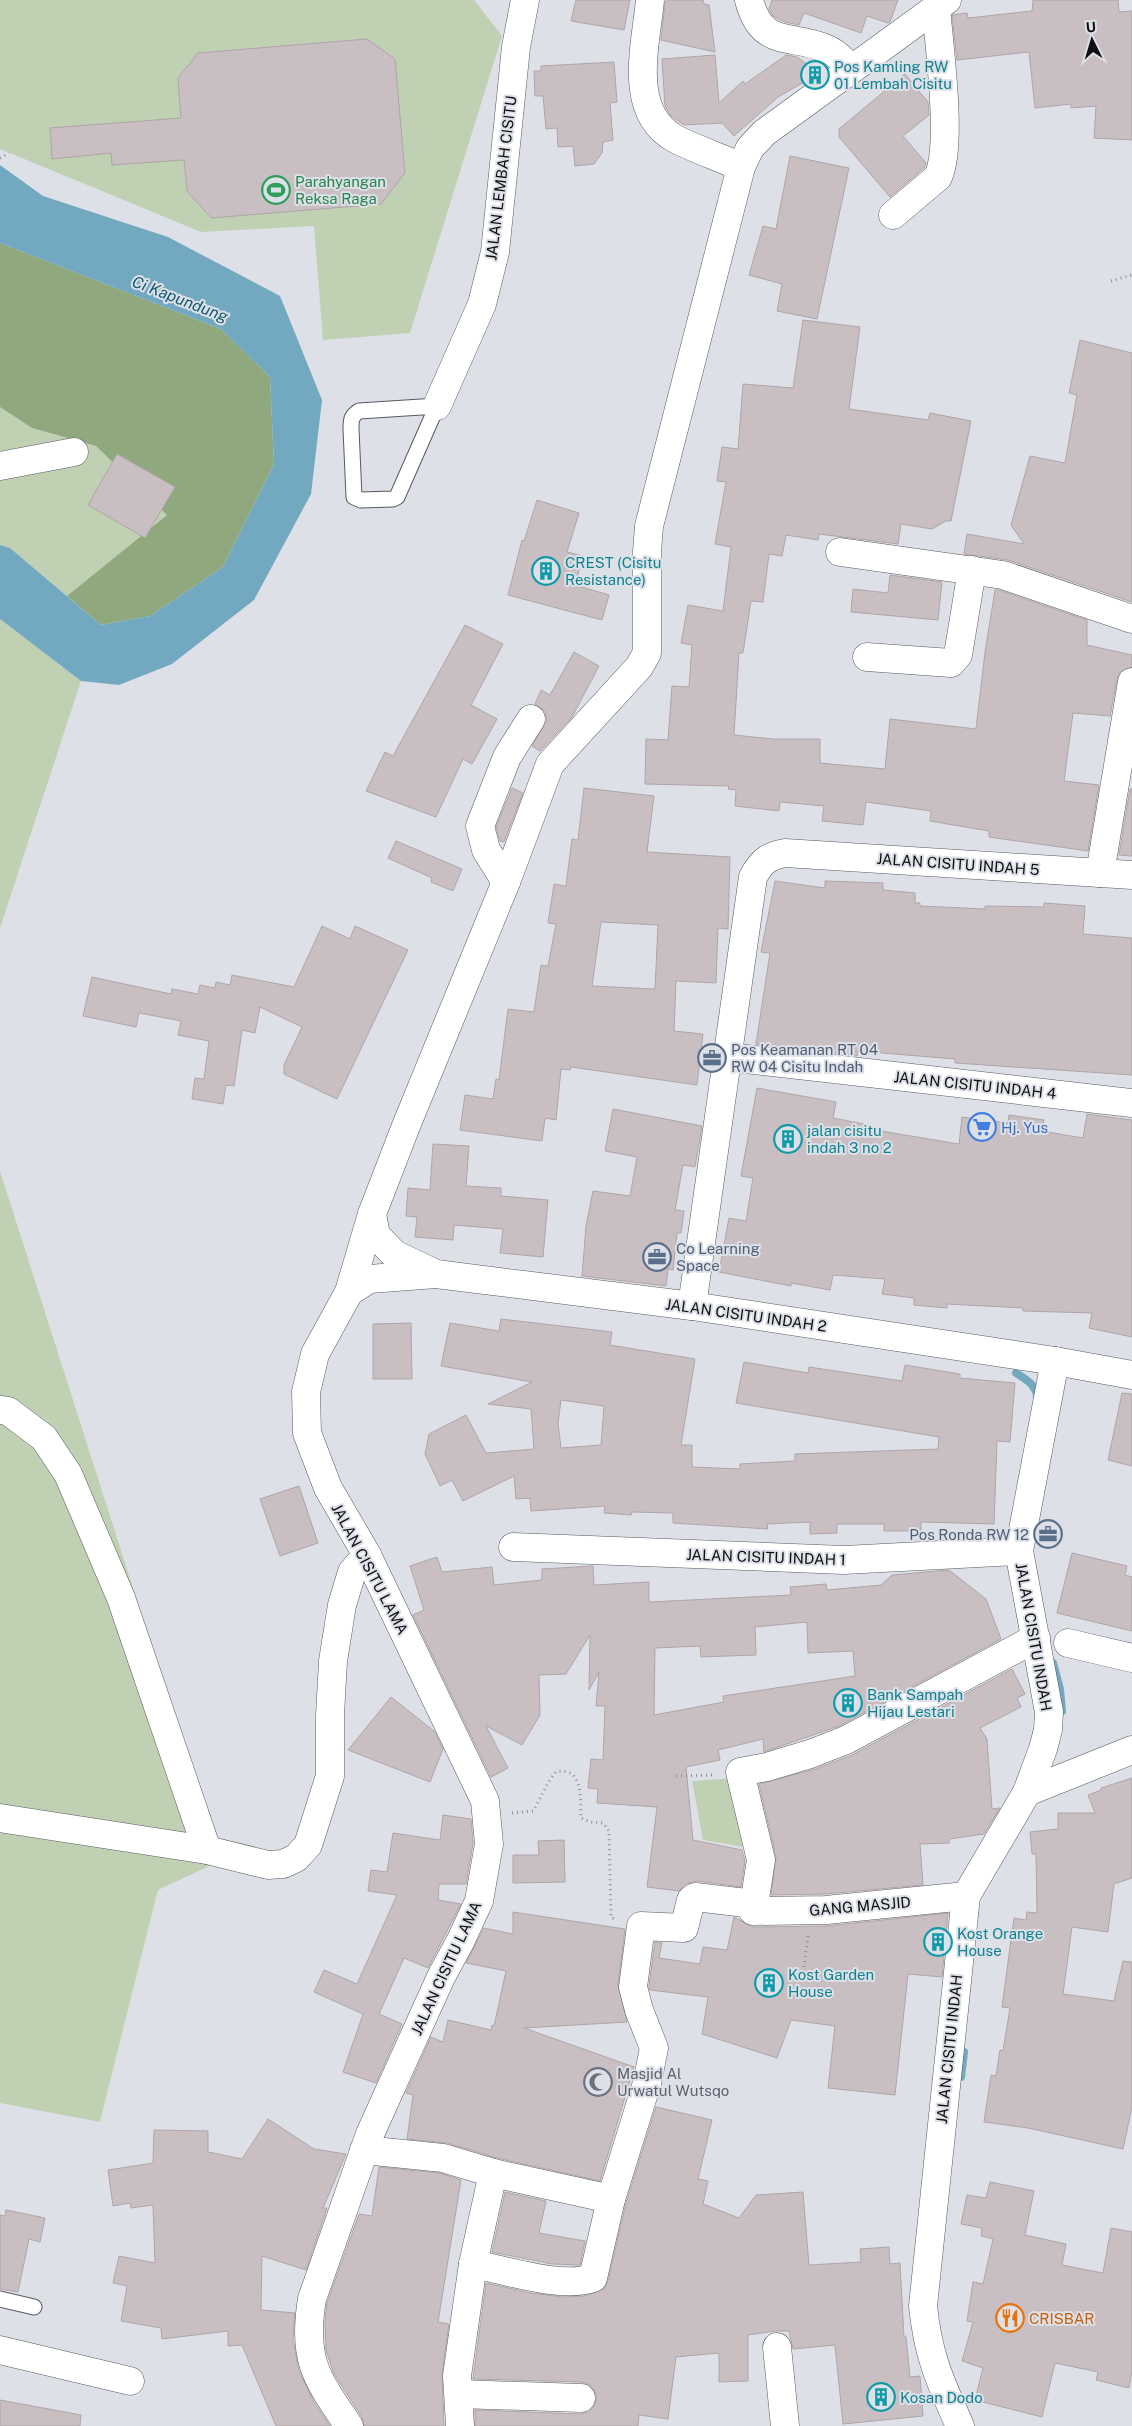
<svg xmlns="http://www.w3.org/2000/svg" width="1132" height="2426" viewBox="0 0 1132 2426" font-family="'Public Sans',sans-serif">
	<style>
		.green { fill: #c0d1b3 }
		.forest { fill: #90a87d }
		.water { fill: #72a9c0 }
		.lines { fill: none; stroke-linecap: round; stroke-linejoin: round }
		.stream { stroke: #72a9c0; stroke-width: 8 }
		.building { fill: #c9bfc2; stroke: #afa5a9; fill-rule: evenodd }
		.lane-casing { stroke: #585960; stroke-width: 17 }
		.street-casing { stroke: #585960; stroke-width: 29 }
		.secondary-casing { stroke: #585960; stroke-width: 29 }
		.path { stroke: #8e8f95; stroke-width: 3; stroke-dasharray: 1 4; stroke-linecap: butt }
		.lane { stroke: #fff; stroke-width: 15 }
		.street { stroke: #fff; stroke-width: 28 }
		.secondary { stroke: #fff; stroke-width: 28 }
		.labels { text-anchor: middle; dominant-baseline: central; stroke-width: 4; stroke-linejoin: round; paint-order: stroke }
		.culture-label { font-size: 15px; fill: #0d838f; stroke: #dee0e8; text-anchor: start }
		.street-label { font-size: 15px; fill: #0e0f11; stroke: #dee0e8 }
		.leisure-label { font-size: 15px; fill: #27864d; stroke: #dee0e8; text-anchor: start }
		.service-label { font-size: 15px; fill: #4e5e75; stroke: #dee0e8; text-anchor: start }
		.shop-label { font-size: 15px; fill: #366cbe; stroke: #dee0e8; text-anchor: start }
		.worship-label { font-size: 15px; fill: #5b616d; stroke: #dee0e8; text-anchor: start }
		.food-label { font-size: 15px; fill: #c56008; stroke: #dee0e8; text-anchor: start }
		.water-label { font-size: 16px; font-style: italic; fill: #125b73; stroke: #dee0e8 }
	</style>
	<rect width="100%" height="100%" fill="#dee0e8"/>
	<g class="green">
		<polygon points="0,0 474,0 502,36 410,333 323,340 314,226 201,232 0,149"/>
		<polygon points="0,407 32,428 96,446 167,515 67,596 10,548 0,545"/>
		<polygon points="0,619 81,681 0,928"/>
		<polygon points="0,1171 220,1861 158,1890 100,2122 0,2103"/>
		<polygon points="736,1778 755,1849 703,1840 692,1781"/>
	</g>
	<polygon class="forest" points="0,243 221,329 270,377 274,464 223,567 150,616 101,625 67,596 167,515 96,446 32,428 0,407"/>
	<polygon class="water" points="0,165 43,196 168,237 280,296 322,400 311,494 254,600 172,664 119,685 81,681 0,619 0,545 10,548 101,625 150,616 223,567 274,464 270,377 221,329 0,243"/>
	<g class="lines">
		<g class="stream">
			<path d="M1016 1373C1027 1380 1035 1384 1038 1398"/>
			<polyline points="1053,1663 1060,1689 1062,1711"/>
			<polyline points="961,2077 964,2052"/>
		</g>
	</g>
	<g class="building">
		<polygon points="576,0 630,0 624,30 571,21"/>
		<polygon points="669,0 703,0 704,4 709,5 715,52 661,40 665,2"/>
		<polygon points="772,0 898,0 890,22 888,23 867,16 861,33 804,13 799,25 785,22 773,16 769,9"/>
		<polygon points="1033,0 1118,0 1119,12 1132,11 1132,140 1094,138 1096,106 1071,108 1071,104 1035,108 1029,52 957,60 952,15 967,13 968,18 1032,11"/>
		<polygon points="367,39 395,59 405,173 381,204 211,218 187,191 184,160 112,165 111,153 52,159 50,128 181,118 178,78 198,53"/>
		<polygon points="715,55 719,103 743,81 745,84 786,55 797,57 820,73 778,97 734,136 722,123 684,125 671,116 665,106 662,59"/>
		<polygon points="614,62 617,102 610,103 613,140 603,142 602,153 594,164 575,166 573,146 558,147 557,128 546,129 543,96 535,96 534,71 541,71 541,66"/>
		<polygon points="905,74 928,102 929,115 903,136 926,163 924,168 890,197 839,137 839,129"/>
		<polygon points="790,156 849,168 817,319 777,311 782,284 749,275 763,226 776,229"/>
		<polygon points="803,320 860,327 849,409 928,420 930,413 971,421 951,521 946,521 932,529 901,524 898,544 819,534 818,540 786,535 782,556 769,554 763,602 751,601 743,653 739,653 734,735 773,739 820,739 820,763 885,769 890,719 976,729 985,652 995,590 999,590 1087,620 1087,645 1132,655 1132,667 1120,672 1117,679 1110,716 1073,713 1064,781 1099,785 1088,851 989,837 989,831 930,821 931,811 866,802 863,825 822,821 824,806 780,802 779,811 735,806 736,790 728,789 729,786 645,784 646,739 668,740 672,686 689,687 692,645 681,643 688,605 723,611 731,547 715,544 726,482 717,481 722,447 738,449 743,384 793,388"/>
		<polygon points="1080,340 1132,353 1132,602 1008,560 964,554 967,534 1024,544 1011,525 1030,456 1065,463 1077,395 1069,393"/>
		<polygon points="117,454 175,487 145,538 88,505"/>
		<polygon points="537,500 579,513 567,552 583,556 575,585 609,595 602,620 508,595 522,540 524,541"/>
		<polygon points="890,575 942,582 938,620 851,612 853,589 888,593"/>
		<polygon points="465,625 503,644 471,705 497,719 472,764 463,759 436,817 366,791 385,752 393,756"/>
		<polygon points="574,652 599,666 572,717 540,751 532,746 547,720 545,711 535,704 541,690 550,695"/>
		<polygon points="512,788 523,793 504,842 500,841 496,827"/>
		<path d="M584 788 654 796 647 852 730 857 728 929 718 928 716 983 676 981 674 1031 703 1034 697 1085 571 1067 570 1070 561 1069 556 1120 545 1118 542 1141 460 1130 465 1095 493 1099 496 1079 499 1080 508 1009 534 1012 541 965 548 966 556 924 548 923 554 884 566 886 572 839 578 840ZM601 922 658 925 655 989 592 986Z"/>
		<polygon points="1130,789 1132,789 1132,856 1119,855"/>
		<polygon points="396,841 462,869 453,891 431,882 432,878 388,858"/>
		<polygon points="775,881 825,888 825,881 883,883 883,890 915,893 915,903 920,903 920,906 985,909 985,906 1044,907 1044,903 1085,906 1083,934 1132,938 1132,1075 955,1063 955,1059 858,1051 857,1056 756,1044 770,953 761,952"/>
		<polygon points="322,926 350,939 355,926 408,950 337,1099 284,1074 284,1065 302,1027 260,1007 255,1033 242,1030 234,1086 226,1085 223,1104 192,1099 195,1078 204,1079 209,1041 178,1035 181,1021 139,1013 136,1027 83,1016 92,977 171,994 172,989 198,994 200,985 215,988 216,982 230,985 232,975 294,987"/>
		<polygon points="757,1088 836,1102 833,1118 870,1125 869,1129 959,1144 962,1117 1008,1123 1009,1115 1044,1120 1042,1131 1083,1138 1087,1114 1132,1120 1132,1337 1089,1328 1092,1313 1023,1311 1023,1308 947,1304 947,1308 914,1305 914,1298 882,1294 885,1279 833,1275 830,1290 791,1283 791,1286 719,1272 729,1218 746,1221 753,1178 741,1176"/>
		<polygon points="613,1109 702,1126 695,1167 683,1165 675,1210 684,1211 681,1233 677,1233 673,1270 668,1269 666,1286 582,1276 586,1226 593,1191 630,1196 637,1157 605,1151"/>
		<polygon points="433,1144 469,1146 466,1186 501,1188 501,1196 548,1200 543,1257 500,1253 503,1229 454,1225 453,1240 415,1237 417,1217 406,1216 408,1188 430,1190"/>
		<path d="M501 1319 612 1332 610 1345 695 1359 681 1445H692V1467L740 1469V1464L795 1461V1454L938 1449 939 1437 736 1403 744 1362 808 1373 809 1367 902 1381 905 1365 960 1374V1378L1015 1383 1010 1442 997 1441 994 1524 921 1522V1531H884V1524H837V1533L810 1534V1522L767 1524 768 1529 673 1523V1513L632 1512 631 1515 604 1513 605 1506 531 1511 530 1498 516 1499 514 1476 463 1501 452 1480 440 1486 425 1454 429 1434 466 1415 486 1453 534 1449 531 1409 488 1404 532 1382 441 1366 450 1323 499 1331ZM561 1400 604 1406 601 1445 561 1448 558 1423Z"/>
		<polygon points="411,1323 412,1379 373,1379 373,1324"/>
		<polygon points="1122,1393 1132,1394 1132,1466 1108,1460"/>
		<polygon points="299,1486 318,1543 280,1556 260,1499"/>
		<polygon points="1072,1553 1127,1566 1125,1575 1132,1577 1132,1631 1057,1613"/>
		<path d="M437 1557 442 1572 492 1567 494 1585 542 1580V1569L593 1566 594 1585 649 1582V1602L791 1595 790 1587 826 1584 827 1590 881 1585 892 1575 949 1570 986 1599 1001 1639 839 1726 764 1752 763 1739 718 1750 720 1760 686 1767 693 1840 742 1850 745 1861 741 1887 697 1881 686 1884 679 1891 647 1887 657 1807 597 1803 598 1789 588 1788 591 1759 603 1760 605 1706H596L599 1672 589 1690 590 1635 566 1674 539 1675 540 1715 522 1745 486 1726 508 1768 491 1777 413 1615 424 1610 410 1566ZM807 1622 808 1653 853 1651 855 1676 723 1696 724 1702 654 1715 655 1648 700 1646 701 1657 756 1655 755 1627Z"/>
		<polygon points="1012,1669 1025,1694 1017,1698 1021,1707 980,1728 987,1739 992,1809 1000,1808 984,1834 949,1839 949,1843 920,1844 923,1885 825,1894 771,1895 776,1857 759,1784 815,1769 852,1755"/>
		<polygon points="391,1697 434,1731 443,1749 430,1782 348,1750"/>
		<polygon points="1132,1778 1132,1878 1114,1884 1108,1932 1072,1927 1063,1994 1114,2001 1123,1961 1132,1962 1132,2107 1123,2149 1028,2128 984,2122 991,2075 996,2076 1000,2050 1003,2051 1010,2008 1002,2007 1014,1918 1026,1920 1027,1912 1037,1913 1036,1854 1032,1854 1030,1832 1058,1829 1058,1813 1095,1813 1088,1795 1101,1790 1101,1788"/>
		<polygon points="443,1815 471,1819 473,1843 466,1884 439,1884 438,1900 461,1904 428,1968 404,1958 379,2014 402,2024 376,2083 343,2072 363,2014 314,1992 324,1970 357,1984 397,1895 368,1891 371,1870 387,1872 393,1833 440,1840"/>
		<polygon points="564,1840 565,1882 513,1883 513,1855 539,1855 538,1841"/>
		<polygon points="513,1912 625,1929 618,1985 627,2022 524,2028 634,2067 600,2181 497,2158 447,2143 407,2139 413,2095 406,2093 431,2037 443,2042 448,2020 491,2030 492,2025 494,2026 506,1971 466,1963 484,1928 513,1934"/>
		<polygon points="948,1913 942,1977 908,1974 895,2095 828,2088 835,2026 791,2020 777,2058 702,2034 708,1997 650,1990 649,1986 655,1942 662,1943 659,1958 700,1964 703,1947 727,1950 734,1917 753,1927 826,1926"/>
		<polygon points="656,2107 712,2120 698,2179 708,2181 703,2204 739,2218 756,2195 803,2192 809,2265 861,2262 860,2249 889,2247 890,2264 900,2263 904,2337 906,2337 910,2377 920,2376 923,2416 843,2424 835,2345 793,2349 789,2331 776,2331 748,2335 748,2381 719,2382 719,2353 676,2357 668,2419 639,2415 638,2426 475,2426 475,2410 580,2414 589,2412 594,2406 597,2398 594,2390 590,2385 582,2382 473,2379 486,2283 531,2293 564,2297 584,2296 604,2289 608,2281 626,2203"/>
		<polygon points="268,2119 314,2149 346,2154 323,2208 327,2208 306,2270 262,2256 261,2310 295,2313 293,2339 299,2371 314,2402 330,2426 276,2426 242,2345 228,2346 228,2331 162,2339 161,2328 121,2321 127,2286 113,2283 119,2256 155,2263 153,2205 131,2208 130,2203 113,2206 108,2170 153,2163 154,2130 208,2131 208,2152 242,2159"/>
		<polygon points="379,2167 440,2173 461,2180 438,2322 449,2324 442,2374 444,2426 364,2426 362,2417 334,2374 326,2350 325,2321 327,2303 359,2214 372,2216"/>
		<polygon points="990,2182 1034,2191 1025,2235 1066,2244 1062,2265 1103,2273 1111,2228 1132,2232 1132,2371 1129,2388 1096,2380 1098,2372 1055,2363 1042,2417 975,2400 983,2368 962,2361 973,2322 967,2321 973,2282 983,2284 993,2239 981,2236 982,2228 961,2224 967,2195 986,2198"/>
		<polygon points="505,2192 546,2201 539,2233 585,2241 580,2265 552,2264 492,2252"/>
		<polygon points="6,2210 45,2218 40,2242 29,2239 18,2292 0,2289 0,2215 5,2216"/>
		<polygon points="0,2400 81,2415 80,2426 0,2426"/>
	</g>
	<g class="lines">
		<defs>
			<g id="lane">
				<path d="M437 406 397 497 393 499 361 500 354 497 351 429C351 420 351 416 359 411Z"/>
				<polyline points="0,2299 34,2307"/>
			</g>
			<g id="street">
				<path d="M650 0C646 44 627 111 674 138 694 149 720 157 741 167"/>
				<path d="M749 0C762 50 792 33 827 49 836 52 844 62 851 68"/>
				<path d="M893 215 938 177C953 145 939 46 936 7"/>
				<polyline points="437,406 482,304 495,252 516,47 525,0"/>
				<polyline points="0,466 74,452"/>
				<polyline points="840,552 1003,575 1132,619"/>
				<polyline points="867,657 951,663 958,655 972,570"/>
				<polyline points="1100,873 1132,682"/>
				<polyline points="506,882 486,850 480,826 507,757 531,719"/>
				<polyline points="728,1057 1132,1103"/>
				<polyline points="436,1274 394,1254 376,1235 372,1214 406,1126 506,882 550,764 639,667 647,653 647,552 649,526 741,167 750,148 764,133 947,0"/>
				<polyline points="349,1292 369,1279 436,1274 692,1306 1055,1361 1132,1375"/>
				<path d="M692 1306 753 877C761 862 768 856 785 853L1132 875"/>
				<polyline points="0,1410 8,1411 44,1438 68,1474 121,1598 207,1850"/>
				<polyline points="513,1547 844,1560 1019,1551"/>
				<polyline points="1068,1643 1132,1658"/>
				<polyline points="1027,1792 1132,1750"/>
				<polyline points="0,1818 207,1850 268,1865 283,1864 296,1858 308,1845 330,1776 330,1715 333,1661 342,1605 352,1572 367,1555"/>
				<polyline points="966,1896 826,1910 753,1911 761,1860 740,1772 767,1767 810,1754 846,1740 1036,1638"/>
				<polyline points="364,2150 443,2158 493,2173 611,2199"/>
				<path d="M473 2264C505 2270 562 2289 593 2278L611 2199 647 2083 654 2048 639 2010 633 1987 641 1926 684 1928 691 1900 695 1897 755 1904"/>
				<polyline points="777,2347 785,2426"/>
				<polyline points="0,2350 130,2381"/>
				<polyline points="459,2394 581,2398"/>
				<path d="M349 2426C316 2378 302 2359 312 2299L370 2134 441 1977 461 1940 479 1901 489 1844 485 1801 367 1555 328 1488 307 1433 306 1392 315 1354 349 1292 372 1214"/>
				<polyline points="460,2426 457,2376 473,2264 493,2173"/>
			</g>
			<path id="secondary" d="M960 2426C940 2381 928 2356 923 2306L966 1896 1027 1792 1043 1749 1048 1730 1049 1712 1019 1551 1055 1361"/>
		</defs>
		<use href="#lane" class="lane-casing"/>
		<use href="#street" class="street-casing"/>
		<use href="#secondary" class="secondary-casing"/>
		<g class="path">
			<polyline points="0,158 9,153"/>
			<polyline points="1111,281 1132,275"/>
			<polyline points="676,1776 715,1775"/>
			<path d="M512 1813 533 1811C541 1799 546 1783 556 1772 584 1766 580 1799 581 1818L590 1822 603 1823 609 1831 611 1917 615 1920"/>
			<polyline points="804,1967 808,1936"/>
		</g>
		<use href="#lane" class="lane"/>
		<use href="#street" class="street"/>
		<use href="#secondary" class="secondary"/>
	</g>
	<defs>
		<symbol id="building-ring" viewBox="-11 -11 22 22"><circle r="9.5" fill="#dee0e8" stroke="#0f9aa8" stroke-width="1.5"/><path d="M-4-6H4V6H1V3H-1V6H-4ZM-2.5-4.3h1.7v1.8h-1.7ZM.8-4.3h1.7v1.8H.8ZM-2.5-1h1.7V.8h-1.7ZM.8-1h1.7V.8H.8Z" fill="#0f9aa8"/></symbol>
		<symbol id="stadium-ring" viewBox="-11 -11 22 22"><circle r="9.5" fill="#dee0e8" stroke="#2e9e5b" stroke-width="1.5"/><path d="M0-5a6.5 5 0 1 0 0 10a6.5 5 0 1 0 0-10ZM-3.5-1.8h7v3.6h-7Z" fill="#2e9e5b"/></symbol>
		<symbol id="office-ring" viewBox="-11 -11 22 22"><circle r="9.5" fill="#dee0e8" stroke="#5c6f8a" stroke-width="1.5"/><path d="M-6-3h4V-5.5h4V-3h4V5H-6ZM-1-4.5V-3h2v-1.5ZM-6 0V1H6V0Z" fill="#5c6f8a"/></symbol>
		<symbol id="supermarket-ring" viewBox="-11 -11 22 22"><circle r="9.5" fill="#dee0e8" stroke="#3f7fe0" stroke-width="1.5"/><path d="M-6-5.5h2.5l.6 2H6L4.5 2H-2.5L-4.4-4H-6ZM-1.5 3.2a1.3 1.3 0 1 0 .1 0ZM3 3.2a1.3 1.3 0 1 0 .1 0Z" fill="#3f7fe0"/></symbol>
		<symbol id="mosque-ring" viewBox="-11 -11 22 22"><circle r="9.5" fill="#dee0e8" stroke="#6b7280" stroke-width="1.5"/><path d="M3.5-4.9A6 6 0 1 0 3.5 4.9A5 5 0 1 1 3.5-4.9Z" fill="#6b7280"/></symbol>
		<symbol id="restaurant-ring" viewBox="-11 -11 22 22"><circle r="9.5" fill="#dee0e8" stroke="#e8710a" stroke-width="1.5"/><path d="M-5-6h1v4h1v-4h1v4h1v-4h1v5L-1.5 .5V6h-2V.5L-5-1ZM5-6V6H3V1.5H1.5Q1.5-4 5-6Z" fill="#e8710a"/></symbol>
	</defs>
	<g fill-rule="evenodd">
		<use href="#building-ring" x="799" y="59" width="32" height="32"/>
		<use href="#stadium-ring" x="260" y="174" width="32" height="32"/>
		<use href="#building-ring" x="530" y="555" width="32" height="32"/>
		<use href="#office-ring" x="696" y="1042" width="32" height="32"/>
		<use href="#supermarket-ring" x="966" y="1111" width="32" height="32"/>
		<use href="#building-ring" x="772" y="1123" width="32" height="32"/>
		<use href="#office-ring" x="641" y="1241" width="32" height="32"/>
		<use href="#office-ring" x="1032" y="1518" width="32" height="32"/>
		<use href="#building-ring" x="832" y="1687" width="32" height="32"/>
		<use href="#building-ring" x="922" y="1926" width="32" height="32"/>
		<use href="#building-ring" x="753" y="1967" width="32" height="32"/>
		<use href="#mosque-ring" x="582" y="2066" width="32" height="32"/>
		<use href="#restaurant-ring" x="994" y="2302" width="32" height="32"/>
		<use href="#building-ring" x="865" y="2381" width="32" height="32"/>
	</g>
	<g class="labels">
		<g class="culture-label">
			<text x="834" y="66">Pos Kamling RW<tspan x="834" dy="17">01 Lembah Cisitu</tspan></text>
			<text x="565" y="562">CREST (Cisitu<tspan x="565" dy="17">Resistance)</tspan></text>
			<text x="807" y="1130">jalan cisitu<tspan x="807" dy="17">indah 3 no 2</tspan></text>
			<text x="867" y="1694">Bank Sampah<tspan x="867" dy="17">Hijau Lestari</tspan></text>
			<text x="957" y="1933">Kost Orange<tspan x="957" dy="17">House</tspan></text>
			<text x="788" y="1974">Kost Garden<tspan x="788" dy="17">House</tspan></text>
			<text x="900" y="2397">Kosan Dodo</text>
		</g>
		<g class="street-label">
			<text transform="translate(501 178) rotate(-83)">JALAN LEMBAH CISITU</text>
			<text transform="translate(958 864) rotate(4)">JALAN CISITU INDAH 5</text>
			<text transform="translate(975 1085) rotate(6)">JALAN CISITU INDAH 4</text>
			<text transform="translate(746 1315) rotate(8)">JALAN CISITU INDAH 2</text>
			<text transform="translate(766 1557) rotate(2)">JALAN CISITU INDAH 1</text>
			<text transform="translate(370 1569) rotate(62)">JALAN CISITU LAMA</text>
			<text transform="translate(1034 1637) rotate(80)">JALAN CISITU INDAH</text>
			<text transform="translate(860 1906) rotate(-5)">GANG MASJID</text>
			<text transform="translate(446 1968) rotate(-65)">JALAN CISITU LAMA</text>
			<text transform="translate(949 2049) rotate(-84)">JALAN CISITU INDAH</text>
		</g>
		<g class="leisure-label">
			<text x="295" y="181">Parahyangan<tspan x="295" dy="17">Reksa Raga</tspan></text>
		</g>
		<g class="service-label">
			<text x="731" y="1049">Pos Keamanan RT 04<tspan x="731" dy="17">RW 04 Cisitu Indah</tspan></text>
			<text x="676" y="1248">Co Learning<tspan x="676" dy="17">Space</tspan></text>
			<text x="1029" y="1534" text-anchor="end">Pos Ronda RW 12</text>
		</g>
		<g class="shop-label">
			<text x="1001" y="1127">Hj. Yus</text>
		</g>
		<g class="worship-label">
			<text x="617" y="2073">Masjid Al<tspan x="617" dy="17">Urwatul Wutsqo</tspan></text>
		</g>
		<g class="food-label">
			<text x="1029" y="2318">CRISBAR</text>
		</g>
		<g class="water-label">
			<text transform="translate(180 299) rotate(21)">Ci Kapundung</text>
		</g>
	</g>
	<g transform="translate(1092 40) rotate(355)" stroke="#dee0e8" stroke-width="4" paint-order="stroke">
	<path d="M0-4L9 19L0 12L-9 19Z" fill="#0e0f11"/>
	<text y="-8" font-size="14" font-weight="bold" text-anchor="middle" fill="#0e0f11">U</text>
	</g>
</svg>
